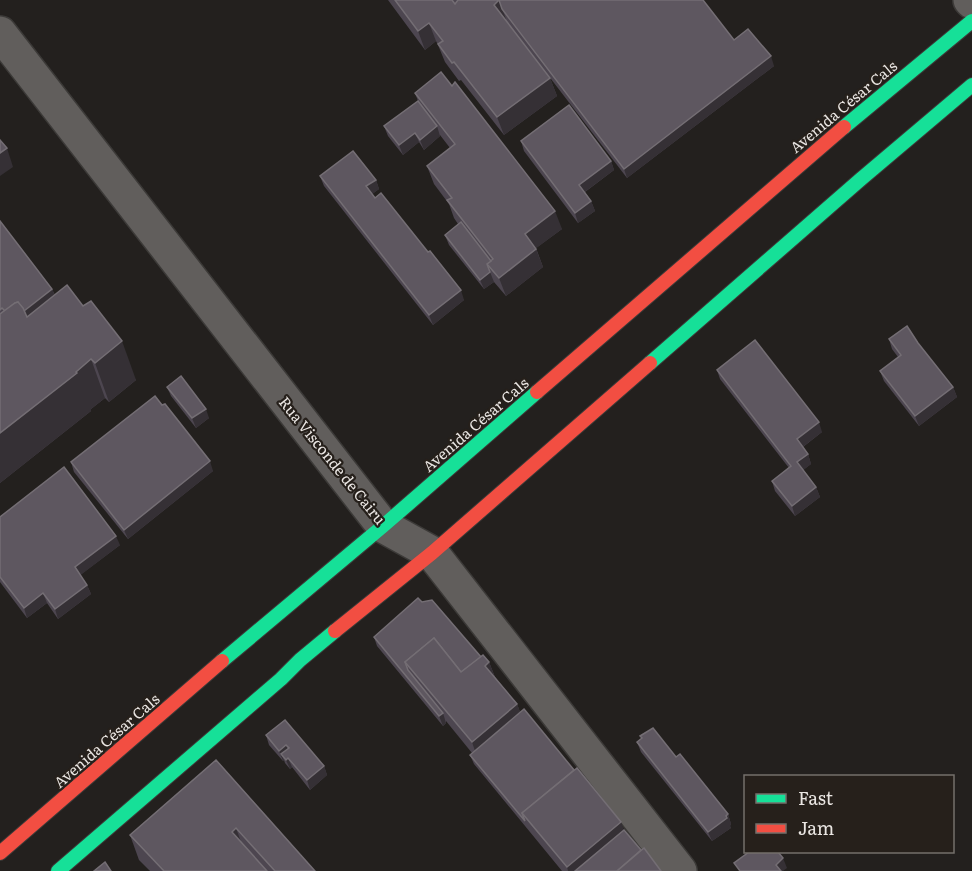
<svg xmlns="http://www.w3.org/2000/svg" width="972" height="871" viewBox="0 0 972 871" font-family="Literata,serif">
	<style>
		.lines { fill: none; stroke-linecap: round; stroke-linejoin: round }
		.street-casing { stroke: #3c3a38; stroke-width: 36 }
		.fast-casing { stroke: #3c3a38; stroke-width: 16 }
		.jam-casing { stroke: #3c3a38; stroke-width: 16 }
		.street { stroke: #615e5c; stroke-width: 33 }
		.fast { stroke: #16e098; stroke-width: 14 }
		.jam { stroke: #f24e42; stroke-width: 14 }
		.wall { fill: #4d4650 }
		.shaded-wall { fill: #353035 }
		.building { fill: #5e5760; stroke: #746e74; stroke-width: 1.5 }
		.labels { text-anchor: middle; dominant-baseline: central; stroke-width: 4.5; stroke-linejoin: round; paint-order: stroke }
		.street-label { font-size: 15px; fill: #eae6e3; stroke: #26201b }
	</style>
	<rect width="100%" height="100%" fill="#23201e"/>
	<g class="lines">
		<defs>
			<g id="street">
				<polyline points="970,0 972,2"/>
				<polyline points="0,33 383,526 432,553 680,871"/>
			</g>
			<g id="fast">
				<polyline points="844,127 972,21"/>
				<polyline points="650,363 861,179 972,85"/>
				<polyline points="222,661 383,526 537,392"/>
				<polyline points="58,871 281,679 300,660 335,631"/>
			</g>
			<g id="jam">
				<polyline points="537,392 844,127"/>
				<polyline points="335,631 432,553 650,363"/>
				<polyline points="0,853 222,661"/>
			</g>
		</defs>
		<use href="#street" class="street-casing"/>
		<use href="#fast" class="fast-casing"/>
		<use href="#jam" class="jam-casing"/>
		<use href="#street" class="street"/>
		<use href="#fast" class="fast"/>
		<use href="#jam" class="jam"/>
	</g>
	<g class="wall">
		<polygon points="388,0 703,0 734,40 774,66 627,178 505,19 550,78 557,96 504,135 461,80 459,81 445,62 438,45 436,41 425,50"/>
		<polygon points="415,93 562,229 536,248 543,267 506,296 494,282 484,289 449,245 445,235 458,224 454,218 449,204 434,184 427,166 450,148 440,135 440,136 424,150 419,142 403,155 388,136 384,126 418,101"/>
		<polygon points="521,141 611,161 614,170 585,192 591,201 595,211 578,223 524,151"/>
		<polygon points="320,176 376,180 379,189 372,194 464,300 433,325 324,186"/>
		<polygon points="0,221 52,289 55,295 136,380 109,402 105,398 91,409 91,411 0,483"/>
		<polygon points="889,339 918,343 953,387 957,397 919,426 884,381 880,371 898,357 892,349"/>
		<polygon points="717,370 822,432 803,447 808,454 811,464 803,470 816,487 820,497 795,516 775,491 772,481 789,468 720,379"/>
		<polygon points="167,387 209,418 196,428 171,396"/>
		<polygon points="162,405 213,471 128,539 74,472 71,462"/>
		<polygon points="0,517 120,545 80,575 87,585 91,594 58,619 47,603 27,618 0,582"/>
		<polygon points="422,602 481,657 489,662 495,677 517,704 520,712 641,850 661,871 562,871 474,764 470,755 472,753 446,721 446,723 443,726 377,646 374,637"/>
		<polygon points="285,720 324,766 327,775 310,790 292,767 290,769 285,763 284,760 283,761 269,745 266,735"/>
		<polygon points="640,736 676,757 728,814 731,824 730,826 731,828 712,841 641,752 637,742 642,739"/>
		<polygon points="216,760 315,871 150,871 139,860 130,835"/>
	</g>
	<g class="shaded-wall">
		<polygon points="499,0 506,19 500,23 494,5"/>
		<polygon points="429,23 436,41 425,50 418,31"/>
		<polygon points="771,56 774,66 627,178 624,169"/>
		<polygon points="550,78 557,96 504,135 497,117"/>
		<polygon points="437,126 440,136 424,150 420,140"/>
		<polygon points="415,133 419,142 403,155 399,145"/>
		<polygon points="7,148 13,167 0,176 0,153"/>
		<polygon points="611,161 614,170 582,194 579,185"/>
		<polygon points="376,180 379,189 370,196 366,186"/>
		<polygon points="591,201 595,211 578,223 575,213"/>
		<polygon points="555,211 562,229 531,252 525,234"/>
		<polygon points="536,249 543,267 506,296 499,278"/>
		<polygon points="490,272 494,282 484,289 480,280"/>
		<polygon points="52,289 56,298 16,330 12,320"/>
		<polygon points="461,290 464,300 433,325 429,315"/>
		<polygon points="122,341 136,380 109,402 95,363"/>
		<polygon points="91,359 105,398 91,409 91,411 0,483 0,433"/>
		<polygon points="953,387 957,397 919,426 915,416"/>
		<polygon points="206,409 209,418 196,428 192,418"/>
		<polygon points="819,422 822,432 800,449 797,439"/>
		<polygon points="808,454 811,464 801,472 797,462"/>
		<polygon points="210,461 213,471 128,539 124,530"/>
		<polygon points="816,487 820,497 795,516 792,506"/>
		<polygon points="116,536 120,545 78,577 75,567"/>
		<polygon points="87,585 91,594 58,619 55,609"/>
		<polygon points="43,593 47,603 27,618 24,608"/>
		<polygon points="489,662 496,680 465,681"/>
		<polygon points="517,704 524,722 478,760 472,742"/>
		<polygon points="443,713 446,723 443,726 439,716"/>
		<polygon points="286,745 290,755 281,754 284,760 283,761 279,751"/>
		<polygon points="288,758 292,767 290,769 286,760"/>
		<polygon points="324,766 327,775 310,790 307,780"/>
		<polygon points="728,814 731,824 730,826 731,828 712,841 708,832"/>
		<polygon points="621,822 628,840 590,871 568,871 567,867"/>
		<polygon points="236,828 245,853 232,832"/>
		<polygon points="783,858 787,868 783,871 778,871 776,865"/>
	</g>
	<g class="building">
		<polygon points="395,0 452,0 455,4 458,0 499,0 494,5 550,78 497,117 454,62 452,63 438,44 443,41 429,23 418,31"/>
		<polygon points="499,0 703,0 734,40 748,29 771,56 624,169 502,9"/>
		<polygon points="441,72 452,86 455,82 555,211 525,234 536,249 499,278 487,264 493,259 447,200 452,198 427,166 455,144 415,93"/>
		<polygon points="418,101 437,126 420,140 415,133 399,145 384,126"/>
		<polygon points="569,105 611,161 579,185 591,201 575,213 521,141"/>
		<polygon points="0,140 7,148 0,153"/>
		<polygon points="353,151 376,180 366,186 375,198 381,193 428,252 430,251 461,290 429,315 320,176"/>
		<polygon points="0,221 52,289 24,311 18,302 15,303 5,311 2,308 0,310"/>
		<polygon points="461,222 491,261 487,264 490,272 480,280 445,235"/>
		<polygon points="67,285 83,306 91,301 122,341 95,363 91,359 76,372 77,373 0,433 0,314 15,303 18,302 23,308 27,317"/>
		<polygon points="907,326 918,343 953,387 915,416 880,371 901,355 889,339"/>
		<polygon points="755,340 819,422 797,439 808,454 797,462 816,487 792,506 772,481 791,466 717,370"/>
		<polygon points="181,376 206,409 192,418 167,387"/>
		<polygon points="155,396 162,405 165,404 210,461 124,530 71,462"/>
		<polygon points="64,467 116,536 75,567 87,585 55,609 43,593 24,608 0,577 0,517"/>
		<polygon points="418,598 422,602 432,600 481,657 461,672 434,638 405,662 408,670 443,713 439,716 374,637"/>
		<polygon points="434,638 461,672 483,655 489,662 485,666 517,704 472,742 405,662"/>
		<polygon points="524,709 574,770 522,813 525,821 470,755"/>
		<polygon points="285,720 324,766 307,780 288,758 286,760 281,754 289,748 286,745 279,751 266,735"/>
		<polygon points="653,728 676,757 680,754 728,814 726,816 727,818 708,832 637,742 642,738 640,736"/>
		<polygon points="216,760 315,871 275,871 236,828 232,832 267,871 164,871 130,835"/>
		<polygon points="577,768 621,822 567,867 522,813"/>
		<polygon points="624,830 641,850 617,871 575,871"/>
		<polygon points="644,848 661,871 617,871"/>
		<polygon points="749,852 778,852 783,858 776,865 781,871 740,871 734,863"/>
		<polygon points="105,862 111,871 94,871"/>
	</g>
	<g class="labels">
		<g class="street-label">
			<text transform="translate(843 106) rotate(-40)">Avenida César Cals</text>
			<text transform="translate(475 424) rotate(-41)">Avenida César Cals</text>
			<text transform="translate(333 460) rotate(51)">Rua Visconde de Cairu</text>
			<text transform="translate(106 740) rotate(-41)">Avenida César Cals</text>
		</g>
	</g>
	<rect x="744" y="775" width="210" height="78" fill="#26201b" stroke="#746f6b" stroke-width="1.5"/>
	<rect x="756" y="794" width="30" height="9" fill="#16e098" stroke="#746f6b" stroke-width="1.5"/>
	<text x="798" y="805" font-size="18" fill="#eae6e3">Fast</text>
	<rect x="756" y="824" width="30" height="9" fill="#f24e42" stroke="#746f6b" stroke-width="1.5"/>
	<text x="798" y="835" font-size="18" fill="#eae6e3">Jam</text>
</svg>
